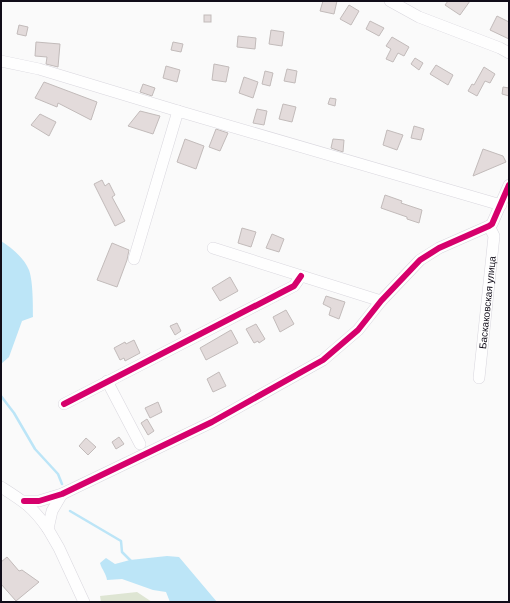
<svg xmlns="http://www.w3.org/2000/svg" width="510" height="603" viewBox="0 0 510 603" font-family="'DM Sans',sans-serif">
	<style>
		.green { fill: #dee5d3 }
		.water { fill: #bce5f7 }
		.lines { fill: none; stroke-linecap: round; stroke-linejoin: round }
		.stream { stroke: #bce5f7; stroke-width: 2.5 }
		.building { fill: #e3dbdb; stroke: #c2bbba }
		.minor-casing { stroke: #d9d7de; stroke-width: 12 }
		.minor { stroke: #fefefe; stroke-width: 11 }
		.cycleway-casing { stroke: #fff; stroke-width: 8 }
		.cycleway { stroke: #d6006c; stroke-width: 6 }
		.labels { text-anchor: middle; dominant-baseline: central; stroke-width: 3; stroke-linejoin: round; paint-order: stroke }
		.street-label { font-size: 10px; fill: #110d19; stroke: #fff }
	</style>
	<rect width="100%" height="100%" fill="#fafafa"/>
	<polygon class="green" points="137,592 152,602 101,602 100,596"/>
	<g class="water">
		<path d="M1 241C12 248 24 258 29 270 33 281 33 305 33 317L22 321 9 357 1 364Z"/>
		<path d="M167 556 179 557 217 602H170L166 592 153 590 122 579 107 580C106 573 102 570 100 563L106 558 115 564 130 560Z"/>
	</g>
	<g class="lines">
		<g class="stream">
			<polyline points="1,396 14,413 35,449 58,474 62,484"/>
			<polyline points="70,511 121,541 122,552 132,562"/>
		</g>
	</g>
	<g class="building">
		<polygon points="323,1 337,1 334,14 320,11"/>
		<polygon points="448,1 470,1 460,15 445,5"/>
		<polygon points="349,5 359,11 351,25 340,19"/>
		<rect x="204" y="15" width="7" height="7"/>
		<polygon points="497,16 509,22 509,39 490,30"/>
		<polygon points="370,21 384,28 379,36 366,29"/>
		<polygon points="19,25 28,27 26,36 17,34"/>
		<polygon points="271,30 284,32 282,46 269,44"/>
		<polygon points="238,36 256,38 255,49 237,47"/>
		<polygon points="392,37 409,47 404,56 398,53 393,62 386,59 391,49 386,46"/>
		<polygon points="36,42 60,44 58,67 46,64 47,57 35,56"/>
		<polygon points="173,42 183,44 181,52 171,50"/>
		<polygon points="415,58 423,63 419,70 411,64"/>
		<polygon points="214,64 229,67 226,82 212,80"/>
		<polygon points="436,65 453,75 448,85 430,74"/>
		<polygon points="166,66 180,70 177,82 163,78"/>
		<polygon points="484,67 495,74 490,83 485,81 477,96 468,91 472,84 474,85"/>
		<polygon points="287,69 297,71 295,83 284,81"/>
		<polygon points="265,71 273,73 270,86 262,84"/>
		<polygon points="244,77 258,82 253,98 239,93"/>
		<polygon points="44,82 97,102 91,120 58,103 57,107 35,98"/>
		<polygon points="143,84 155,88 152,96 140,92"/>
		<polygon points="503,87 509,88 509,96 502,94"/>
		<polygon points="330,98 336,99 335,106 328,104"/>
		<polygon points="283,104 296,107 292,122 279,119"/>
		<polygon points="257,109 267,111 264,125 253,123"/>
		<polygon points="140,111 160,116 153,134 128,126"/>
		<polygon points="40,114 56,122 49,136 31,125"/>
		<polygon points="414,126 424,129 421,140 411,138"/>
		<polygon points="216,129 228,133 220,151 209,147"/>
		<polygon points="387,130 403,135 397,150 383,145"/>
		<polygon points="185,139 204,146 196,169 177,162"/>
		<polygon points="333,139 344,140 343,152 331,148"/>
		<polygon points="483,149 503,156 506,162 473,176"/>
		<polygon points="102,180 105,186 109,183 115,195 112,197 125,221 115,226 94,184"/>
		<polygon points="385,195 402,201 401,203 422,210 419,223 407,219 407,217 381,208"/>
		<polygon points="242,228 256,232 251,247 238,243"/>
		<polygon points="272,234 284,239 279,252 266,248"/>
		<polygon points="112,243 129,250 127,260 117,287 97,280"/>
		<polygon points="230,277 238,291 220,301 212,288"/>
		<polygon points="326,296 345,302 339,319 329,315 331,308 323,304"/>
		<polygon points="286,310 294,324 280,332 273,317"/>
		<polygon points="177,323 181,331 175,335 170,326"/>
		<polygon points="256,324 265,339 259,343 258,341 254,343 246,329"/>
		<polygon points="231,330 238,343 206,360 200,348"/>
		<polygon points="134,340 140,353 125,361 124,358 120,360 114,348 125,342 126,344"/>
		<polygon points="219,372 226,386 213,392 207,379"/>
		<polygon points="158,402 162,412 150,418 145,408"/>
		<polygon points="147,419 154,431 148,435 141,423"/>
		<polygon points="119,437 124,444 116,449 112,442"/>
		<polygon points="86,438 96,447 88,455 79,446"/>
		<polygon points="7,557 19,571 22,570 39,582 16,601 1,584 1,562"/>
	</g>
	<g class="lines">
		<defs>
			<g id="minor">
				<polyline points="390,1 419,17 500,48 509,53"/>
				<polyline points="1,61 39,69 178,111"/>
				<polyline points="213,248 381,301"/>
				<polyline points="134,259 178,111 501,205"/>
				<path id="s1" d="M479 378 494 236 489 226"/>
				<polyline points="107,381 140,444"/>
				<polyline points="64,404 294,286 301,276"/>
				<path d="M1 487C23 501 33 507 48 529"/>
				<polyline points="62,494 52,511 48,529 59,548 84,602"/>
				<polyline points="24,501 39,501 62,494 212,422 323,360 358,330 381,301 420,260 439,248 489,226 492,224 509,185"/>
			</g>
		</defs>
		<use href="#minor" class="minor-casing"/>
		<use href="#minor" class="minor"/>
		<defs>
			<g id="cycleway">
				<polyline points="64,404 294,286 301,276"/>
				<polyline points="24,501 39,501 62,494 212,422 323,360 358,330 381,301 420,260 439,248 489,226 492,224 509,185"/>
			</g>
		</defs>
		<use href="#cycleway" class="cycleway-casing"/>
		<use href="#cycleway" class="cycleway"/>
	</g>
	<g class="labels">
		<g class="street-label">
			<text stroke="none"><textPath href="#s1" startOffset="76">Баскаковская улица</textPath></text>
		</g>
	</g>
	<rect width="510" height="603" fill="none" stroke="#110d19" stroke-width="4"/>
</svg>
